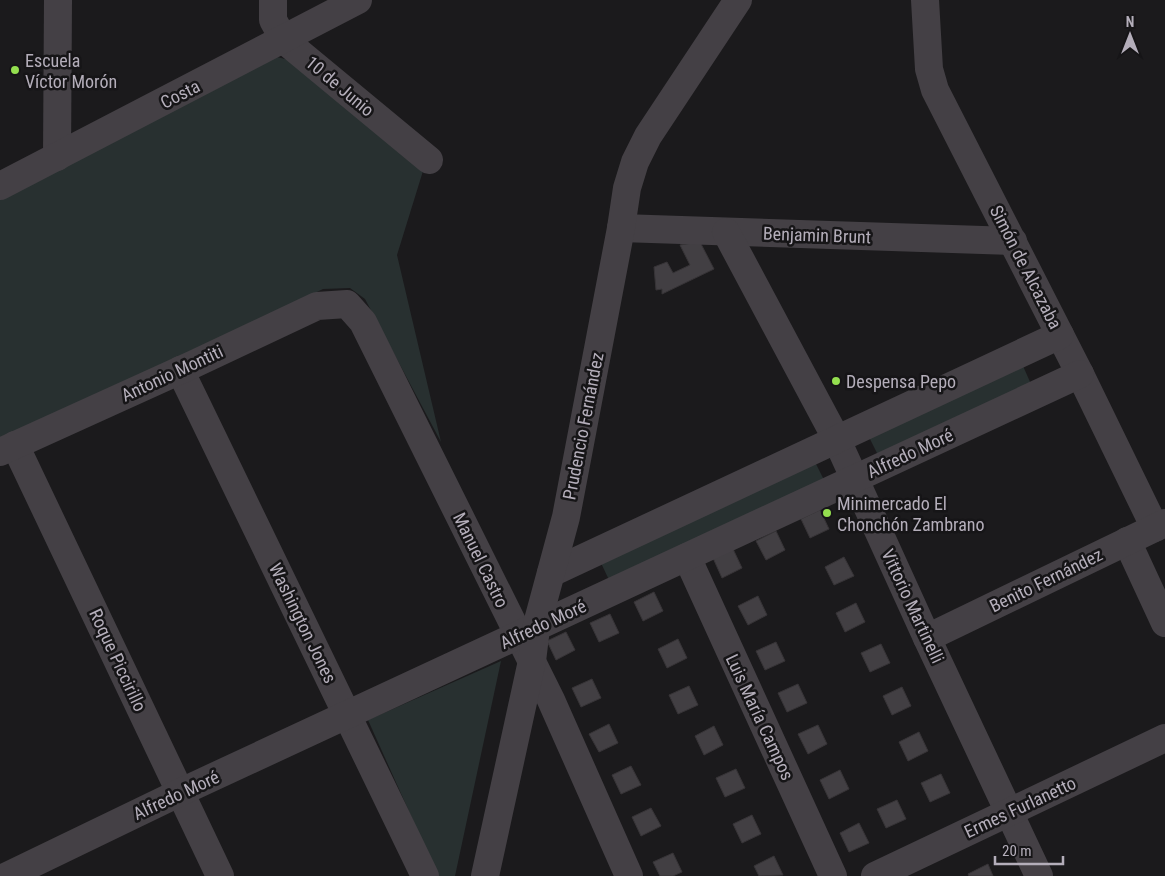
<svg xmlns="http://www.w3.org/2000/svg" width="1165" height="876" viewBox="0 0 1165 876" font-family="'Roboto Condensed',sans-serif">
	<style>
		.green { fill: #283030 }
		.building { fill: #423f43; stroke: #373437 }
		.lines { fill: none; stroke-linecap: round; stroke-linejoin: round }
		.minor { stroke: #444045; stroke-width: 28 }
		.poi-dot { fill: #94df4f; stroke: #161517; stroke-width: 2 }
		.labels { text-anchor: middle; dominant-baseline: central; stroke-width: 5; stroke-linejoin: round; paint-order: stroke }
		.poi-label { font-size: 18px; fill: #b4aeba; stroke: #161517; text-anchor: start }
		.street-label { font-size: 18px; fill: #b4aeba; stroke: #161517 }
	</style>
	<rect width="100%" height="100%" fill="#1b1a1c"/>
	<g class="green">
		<polygon points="277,57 293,61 423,171 397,255 441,442 365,299 350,288 323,289 162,367 0,442 0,196"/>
		<polygon points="1023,366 1031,384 878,455 869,437"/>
		<polygon points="815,462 824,480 610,582 601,563"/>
		<polygon points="501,661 455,876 438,876 368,720"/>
	</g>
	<g class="building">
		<polygon points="700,242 714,269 662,294 662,289 656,290 654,267 667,262 673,273 690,265 680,245"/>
		<polygon points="820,510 829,529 810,538 801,519"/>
		<polygon points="776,531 785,550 766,560 756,541"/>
		<polygon points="733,549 742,568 722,578 713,558"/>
		<polygon points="844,557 854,576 834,585 825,567"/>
		<polygon points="654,592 663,611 643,621 634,602"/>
		<polygon points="758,596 767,615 748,625 738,606"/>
		<polygon points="856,603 865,622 845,632 836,613"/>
		<polygon points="610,614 619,633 599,642 590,623"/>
		<polygon points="566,632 575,650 556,660 547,641"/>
		<polygon points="678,639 687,658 667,668 658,649"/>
		<polygon points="776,642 785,661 765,670 756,651"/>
		<polygon points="881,644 890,663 870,672 861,653"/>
		<polygon points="592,679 601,698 581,707 572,688"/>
		<polygon points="798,684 807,703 787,712 778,693"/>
		<polygon points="689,686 698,705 678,714 669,695"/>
		<polygon points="902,687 911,706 892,715 883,696"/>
		<polygon points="609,724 618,743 599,752 589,734"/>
		<polygon points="818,725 827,744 808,754 798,734"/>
		<polygon points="714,726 723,745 704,755 695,736"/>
		<polygon points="919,732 928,751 908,761 899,742"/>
		<polygon points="631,766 641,785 621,794 612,775"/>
		<polygon points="736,769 745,788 725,797 716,778"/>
		<polygon points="840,770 849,789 829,799 820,780"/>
		<polygon points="941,774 950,793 930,802 921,783"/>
		<polygon points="897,800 906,819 886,828 877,809"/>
		<polygon points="651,808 661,826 641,836 632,817"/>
		<polygon points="752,815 761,834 742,843 733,824"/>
		<polygon points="859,823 869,843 849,852 840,833"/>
		<polygon points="673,853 682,872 673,876 660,876 653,862"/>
		<polygon points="774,856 783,875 759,876 754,866"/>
		<polygon points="988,864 993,876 969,876 968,874"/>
	</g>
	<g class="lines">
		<g class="minor">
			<polyline points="273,0 273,20 284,40 429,160"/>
			<polyline points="925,0 929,69 935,90 1080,374 1155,528"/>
			<polyline points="57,157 58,0"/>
			<polyline points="0,186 358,0"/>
			<polyline points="621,228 1013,241"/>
			<polyline points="726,232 837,440 927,638 1039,876"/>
			<polyline points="180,370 425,876"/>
			<polyline points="15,445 220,876"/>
			<polyline points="0,452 194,364 317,306 347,304 363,322 551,700 629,876"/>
			<polyline points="1127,541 1165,623"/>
			<polyline points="687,557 833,876"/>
			<polyline points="551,573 1060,335"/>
			<polyline points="927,638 1165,523"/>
			<polyline points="7,876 181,792 1080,374"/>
			<polyline points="485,876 532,661 536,628 566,517 621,228 627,188 635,162 648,136 738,0"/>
			<polyline points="875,876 1165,738"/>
		</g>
	</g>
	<g class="poi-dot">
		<circle cx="15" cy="70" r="5"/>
		<circle cx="836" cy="381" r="5"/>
		<circle cx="827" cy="513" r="5"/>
	</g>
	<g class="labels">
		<g class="poi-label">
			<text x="25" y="60">Escuela<tspan x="25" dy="21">Víctor Morón</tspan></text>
			<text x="846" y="381">Despensa Pepo</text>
			<text x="837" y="503">Minimercado El<tspan x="837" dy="21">Chonchón Zambrano</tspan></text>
		</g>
		<g class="street-label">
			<text transform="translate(340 86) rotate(40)">10 de Junio</text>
			<text transform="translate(180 94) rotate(-27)">Costa</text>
			<text transform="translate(817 235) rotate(2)">Benjamin Brunt</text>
			<text transform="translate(1026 267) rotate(63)">Simón de Alcazaba</text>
			<text transform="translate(172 373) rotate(-25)">Antonio Montiti</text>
			<text transform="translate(583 426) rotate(-79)">Prudencio Fernández</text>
			<text transform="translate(910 453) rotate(-25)">Alfredo Moré</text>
			<text transform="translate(481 560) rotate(64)">Manuel Castro</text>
			<text transform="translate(1046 580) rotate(-26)">Benito Fernández</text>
			<text transform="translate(913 606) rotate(65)">Vittorio Martinelli</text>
			<text transform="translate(303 623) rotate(64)">Washington Jones</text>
			<text transform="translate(543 624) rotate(-25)">Alfredo Moré</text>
			<text transform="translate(118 660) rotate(65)">Roque Piccirillo</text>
			<text transform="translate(760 717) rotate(65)">Luis María Campos</text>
			<text transform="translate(176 795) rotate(-25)">Alfredo Moré</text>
			<text transform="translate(1020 807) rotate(-25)">Ermes Furlanetto</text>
		</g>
	</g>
	<g transform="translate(1130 35)" stroke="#161517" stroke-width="4" paint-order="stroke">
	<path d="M0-4L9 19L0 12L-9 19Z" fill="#b4aeba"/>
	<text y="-8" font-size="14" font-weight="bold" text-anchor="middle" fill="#b4aeba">N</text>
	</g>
	<path d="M995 856v8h68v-8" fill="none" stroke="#b4aeba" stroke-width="2.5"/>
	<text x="1002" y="856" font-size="15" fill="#b4aeba" stroke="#161517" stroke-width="4" paint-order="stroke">20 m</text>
</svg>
